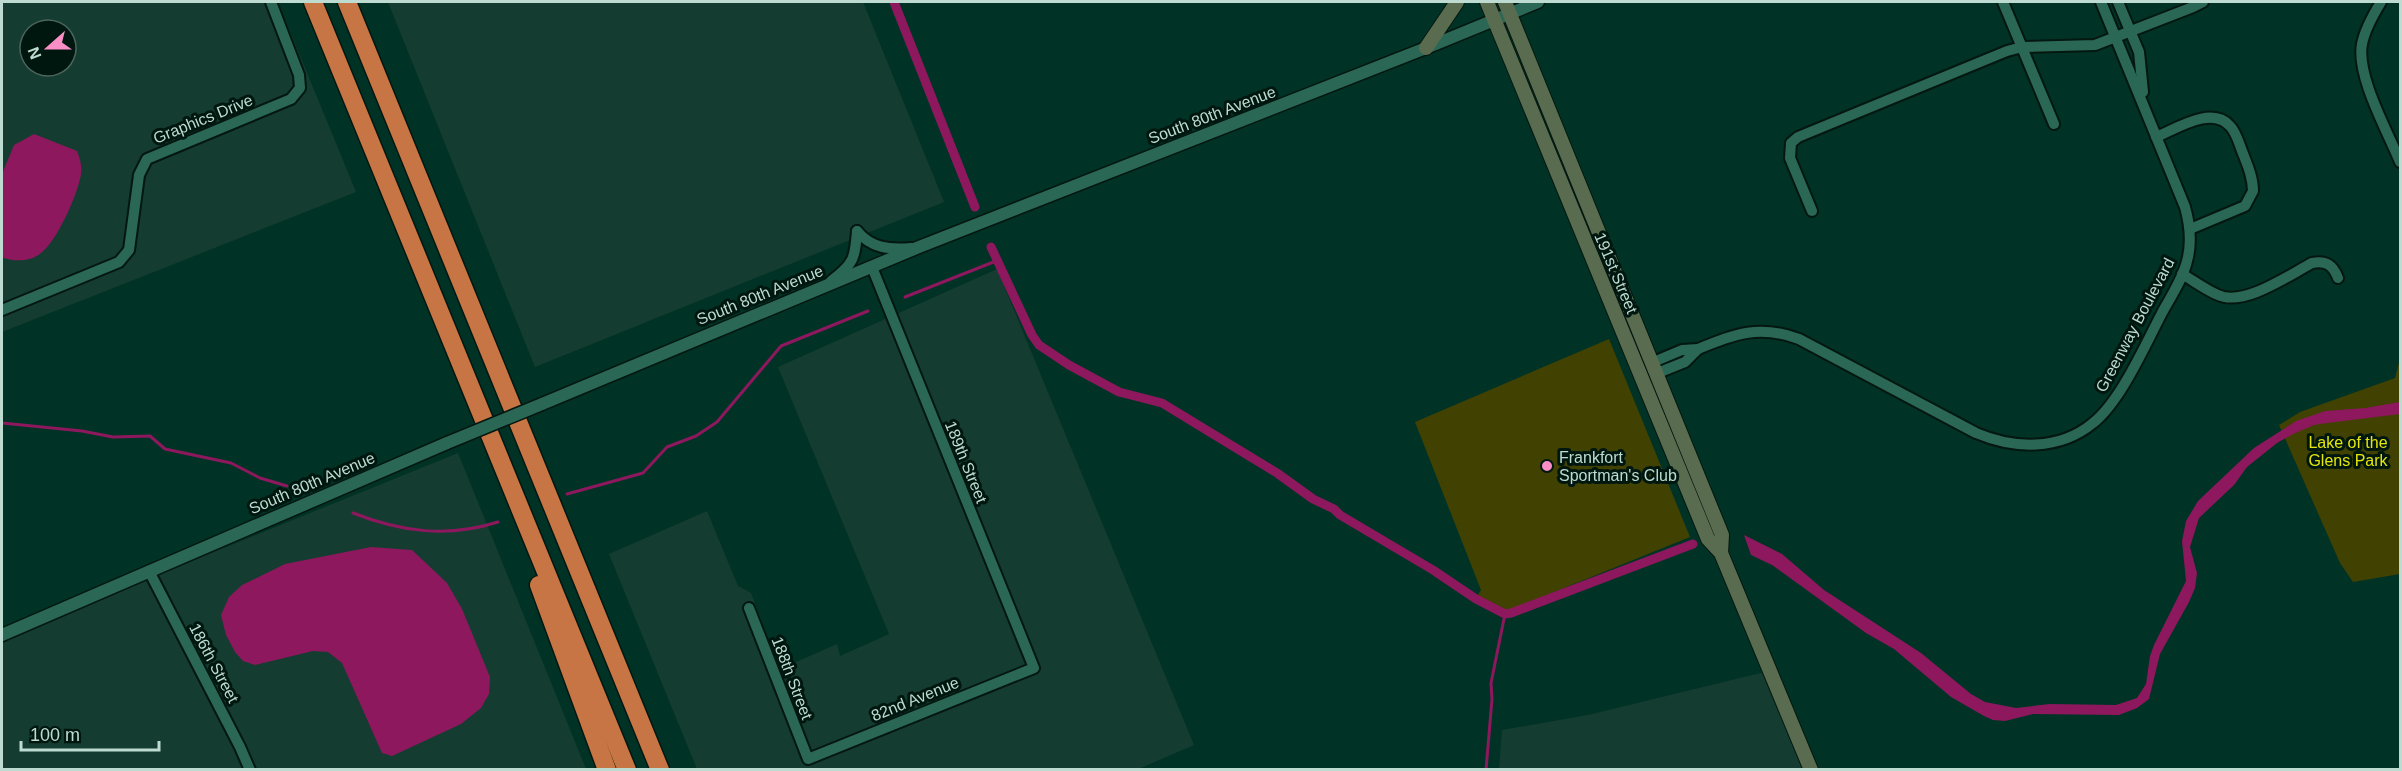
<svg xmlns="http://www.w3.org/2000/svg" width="2402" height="771" viewBox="0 0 2402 771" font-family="Arial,sans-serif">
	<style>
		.built { fill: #153c30; fill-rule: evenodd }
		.green { fill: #414102 }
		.water { fill: #8d185e }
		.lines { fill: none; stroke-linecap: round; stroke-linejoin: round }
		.stream { stroke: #8d185e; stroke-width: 3 }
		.canal { stroke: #8d185e; stroke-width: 9 }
		.minor-casing { stroke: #041710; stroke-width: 14 }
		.tertiary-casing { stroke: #041710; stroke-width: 15 }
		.secondary-casing { stroke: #041710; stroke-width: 16 }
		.motorway-casing { stroke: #041710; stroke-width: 21 }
		.minor { stroke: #2a6855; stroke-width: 10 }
		.tertiary { stroke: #2a6855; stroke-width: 12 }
		.secondary { stroke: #596c50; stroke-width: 14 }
		.motorway { stroke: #c77544; stroke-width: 18 }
		.tertiary-bridge-casing { stroke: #041710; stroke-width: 15; stroke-linecap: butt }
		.tertiary-bridge { stroke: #2a6855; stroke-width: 12 }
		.poi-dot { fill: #fb8fc5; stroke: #001710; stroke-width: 2 }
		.labels { text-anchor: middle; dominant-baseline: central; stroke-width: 6; stroke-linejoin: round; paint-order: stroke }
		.street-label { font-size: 16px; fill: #bddbd0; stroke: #001710 }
		.park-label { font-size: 16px; fill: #e5e50a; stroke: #001710 }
		.poi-label { font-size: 16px; fill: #bddbd0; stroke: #001710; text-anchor: start }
	</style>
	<rect width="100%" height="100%" fill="#003325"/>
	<g class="built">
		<path d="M2 2H278L356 192 2 332ZM30 30H66V66H30Z"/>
		<polygon points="388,2 863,2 944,202 535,367"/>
		<polygon points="997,269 1194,745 1136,770 697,769 609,554 707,511 738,586 751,593 780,669 837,644 840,656 889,634 778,367"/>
		<polygon points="458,453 586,769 2,770 2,638"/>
		<polygon points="1773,670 1813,770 1499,770 1502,730 1588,715"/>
	</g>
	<g class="green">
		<polygon points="1609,339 1690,537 1510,610 1490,610 1474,601 1481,590 1415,422"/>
		<polygon points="2400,359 2400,574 2353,582 2340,563 2279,425 2300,412 2395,378"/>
	</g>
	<g class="water">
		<path d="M34 134 77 151C80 159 82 165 81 174 78 194 57 241 41 253 31 262 13 262 2 257V174L14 145Z"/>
		<polygon points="2400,402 2400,414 2327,423 2314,425 2293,434 2277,443 2247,467 2234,485 2199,518 2190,547 2197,573 2195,588 2189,602 2160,654 2149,699 2137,708 2119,715 2033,714 2005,721 1993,720 1984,716 1951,697 1894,649 1866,633 1772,565 1751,555 1744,535 1782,554 1824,590 1921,653 1971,694 1985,702 2016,708 2050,704 2116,705 2137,698 2146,684 2150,656 2154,645 2186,581 2182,541 2186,521 2198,501 2254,448 2296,421 2325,411 2365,408"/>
		<polygon points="371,547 412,550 447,583 462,609 490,677 489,694 481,708 461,724 392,756 382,753 342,663 328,652 313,651 255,665 243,661 235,652 226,635 221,615 229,597 242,585 285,564"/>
	</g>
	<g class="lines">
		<g class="stream">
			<polyline points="905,297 996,261"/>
			<polyline points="2,423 82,431 113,437 150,436 165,449 231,463 260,478 287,486"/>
			<polyline points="567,494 643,473 667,447 696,436 717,422 781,346 868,311"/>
			<path d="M353 513C401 532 448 538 498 522"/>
			<polyline points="1486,770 1492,699 1491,683 1505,614"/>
		</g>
		<g class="canal">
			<polyline points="894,2 975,207"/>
			<polyline points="991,247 1032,335 1039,345 1069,365 1119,392 1162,403 1277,473 1313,499 1334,509 1340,515 1433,570 1476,599 1505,614 1511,613 1693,544"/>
		</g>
		<defs>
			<g id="minor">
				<polyline points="2003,2 2054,124"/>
				<polyline points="2118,2 2139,52 2143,92"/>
				<path d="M2381 2C2373 15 2365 29 2362 44 2356 76 2388 132 2400 162"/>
				<path d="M2156 137C2176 129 2212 105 2230 126 2236 132 2239 143 2242 151 2247 164 2253 177 2253 191L2245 206 2190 229"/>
				<polyline points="1812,211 1790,158 1791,143 1798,137 2007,51 2022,47 2095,45 2193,7 2203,2"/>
				<path d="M857 231C871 248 889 250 911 248"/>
				<path d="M2182 274C2194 281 2206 290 2218 295 2244 307 2289 275 2312 263 2326 260 2333 265 2338 278"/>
				<path d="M831 281C854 264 855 258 857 231"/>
				<polyline points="2,310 119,262 129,250 139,175 147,159 291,99 300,88 299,75 271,2"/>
				<path d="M1698 349C1735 334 1759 324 1799 339L1976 433C2014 449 2059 451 2093 423 2121 401 2146 343 2163 311 2172 295 2183 278 2187 261 2192 243 2190 225 2185 207L2101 2"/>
				<polyline points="1651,363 1682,350 1698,349 1685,362 1655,374"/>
				<polyline points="149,571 240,747 250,770"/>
				<polyline points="749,608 808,759 1034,668 872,267"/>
			</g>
			<g id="tertiary">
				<polyline points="542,404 919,247 1426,48 1538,2"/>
				<polyline points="2,635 447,443"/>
			</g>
			<g id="secondary">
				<polyline points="1487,2 1708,539 1721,553 1811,770"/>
				<polyline points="1505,2 1722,535 1721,553"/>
				<polyline points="1426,48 1457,2"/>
			</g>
			<g id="motorway">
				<polyline points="313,2 627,770"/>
				<polyline points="347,2 660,770"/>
				<polyline points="539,585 607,770"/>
			</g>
		</defs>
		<use href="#minor" class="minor-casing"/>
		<use href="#tertiary" class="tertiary-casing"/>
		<use href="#secondary" class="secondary-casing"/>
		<use href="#motorway" class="motorway-casing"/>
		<use href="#minor" class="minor"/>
		<use href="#tertiary" class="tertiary"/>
		<use href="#secondary" class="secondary"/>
		<use href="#motorway" class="motorway"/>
		<defs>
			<polyline id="tertiary-bridge" points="447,443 542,404"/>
		</defs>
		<use href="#tertiary-bridge" class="tertiary-bridge-casing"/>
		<use href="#tertiary-bridge" class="tertiary-bridge"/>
	</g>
	<circle class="poi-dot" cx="1547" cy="466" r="6"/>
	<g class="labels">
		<g class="street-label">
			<text transform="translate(1212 115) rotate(-21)">South 80th Avenue</text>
			<text transform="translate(203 119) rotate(-22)">Graphics Drive</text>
			<text transform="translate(1616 273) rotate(67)">191st Street</text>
			<text transform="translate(760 295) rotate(-22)">South 80th Avenue</text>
			<text transform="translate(2135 325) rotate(-62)">Greenway Boulevard</text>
			<text transform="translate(966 462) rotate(68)">189th Street</text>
			<text transform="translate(312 483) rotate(-23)">South 80th Avenue</text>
			<text transform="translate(214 663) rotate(62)">186th Street</text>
			<text transform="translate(792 678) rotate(69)">188th Street</text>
			<text transform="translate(915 699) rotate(-22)">82nd Avenue</text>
		</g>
		<g class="park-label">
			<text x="2348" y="442">Lake of the<tspan x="2348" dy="18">Glens Park</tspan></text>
		</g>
		<g class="poi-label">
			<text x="1559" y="457">Frankfort<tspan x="1559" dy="18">Sportman's Club</tspan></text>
		</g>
	</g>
	<rect width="2402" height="771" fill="none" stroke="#bddbd0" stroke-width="6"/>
	<g transform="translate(48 48) rotate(249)"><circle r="28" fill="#001710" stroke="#4c655d" stroke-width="1.5"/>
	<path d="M0-4.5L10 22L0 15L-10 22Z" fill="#fb8fc5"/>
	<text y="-9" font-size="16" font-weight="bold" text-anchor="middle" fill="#bddbd0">N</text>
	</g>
	<path d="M21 741v9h138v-9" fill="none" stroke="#bddbd0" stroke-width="3"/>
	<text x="30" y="741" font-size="18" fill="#bddbd0" stroke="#001710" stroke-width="4.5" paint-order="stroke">100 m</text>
</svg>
